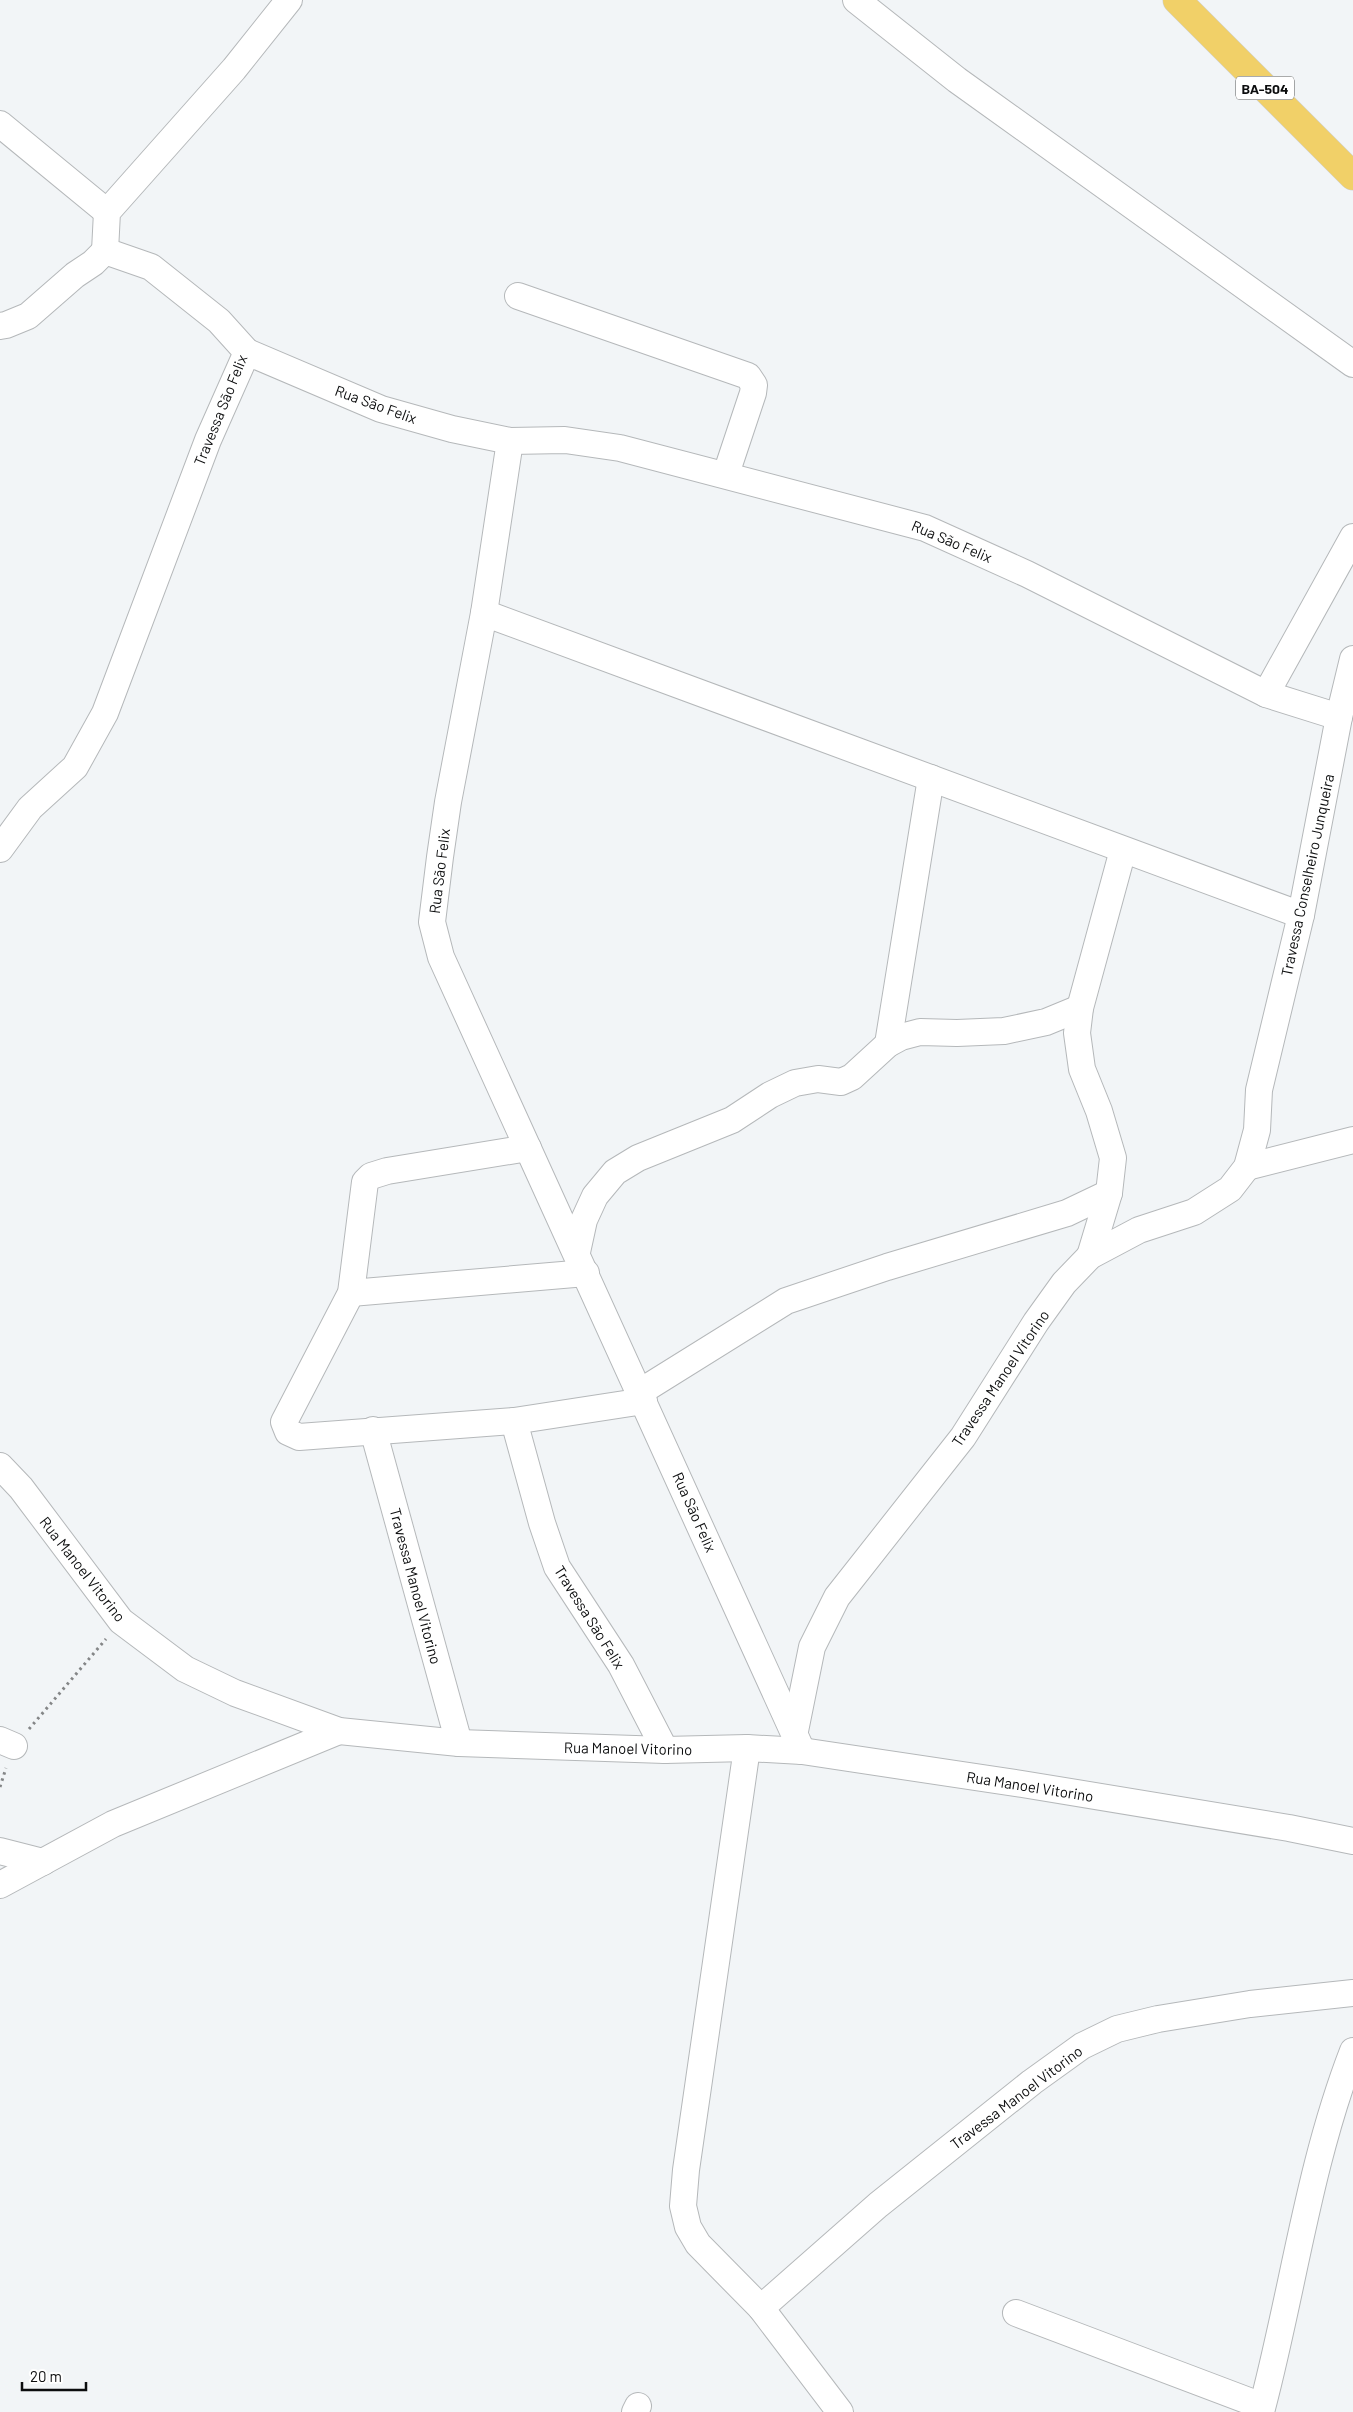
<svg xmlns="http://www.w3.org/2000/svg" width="1353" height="2412" viewBox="0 0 1353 2412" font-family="Barlow,sans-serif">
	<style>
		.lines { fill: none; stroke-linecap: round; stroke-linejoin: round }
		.street-casing { stroke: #b5b8ba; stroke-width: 28 }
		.primary-casing { stroke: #cecfcf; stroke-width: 29 }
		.path { stroke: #848687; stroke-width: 3; stroke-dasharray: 2.5 4; stroke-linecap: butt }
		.street { stroke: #fff; stroke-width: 26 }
		.primary { stroke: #f1d068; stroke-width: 28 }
		.labels { text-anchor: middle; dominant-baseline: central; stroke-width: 5; stroke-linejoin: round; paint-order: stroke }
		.shield { fill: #fff; stroke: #555656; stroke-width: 1 }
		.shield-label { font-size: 14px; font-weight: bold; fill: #0c0d0e }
		.street-label { font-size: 15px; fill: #0c0d0e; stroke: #fff }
	</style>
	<rect width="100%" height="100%" fill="#f2f5f7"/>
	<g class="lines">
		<defs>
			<g id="street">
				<polyline points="856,0 957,80 1353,364"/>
				<polyline points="0,124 107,212"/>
				<polyline points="518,296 748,376 754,385 753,393 726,474"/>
				<polyline points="0,326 6,325 28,316 75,275 93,263 105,251"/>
				<polyline points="247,352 381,409 452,429 510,441 565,440 620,448 925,528 1027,574 1266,694 1339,717"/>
				<polyline points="510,441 484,613 448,802 440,857 432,922 441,957 802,1751"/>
				<polyline points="484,613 1301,915"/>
				<polyline points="1266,694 1353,537"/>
				<polyline points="0,849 30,808 75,767 105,713 208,440 247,352 219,321 151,267 105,251 107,212 234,69 289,0"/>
				<polyline points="888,1044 931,778"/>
				<polyline points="528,1148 387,1171 371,1176 365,1182 351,1293 284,1422 288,1432 299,1437 514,1421 644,1401"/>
				<polyline points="1247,1167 1353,1140"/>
				<polyline points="577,1252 584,1220 595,1196 615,1172 638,1158 732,1120 770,1095 795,1083 818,1079 841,1082 852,1077 888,1044 901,1037 920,1032 957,1033 1004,1031 1046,1022 1080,1008"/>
				<polyline points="1090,1256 1109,1193 1113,1158 1099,1111 1082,1069 1077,1033 1080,1008 1123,850"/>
				<polyline points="351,1293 586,1273"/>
				<polyline points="640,1392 786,1301 887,1267 1067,1213 1109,1193"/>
				<polyline points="514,1421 542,1523 557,1567 621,1665 665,1750"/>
				<polyline points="373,1430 459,1743"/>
				<polyline points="0,1466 21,1488 121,1621 185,1669 235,1693 339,1731 459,1743 665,1750 747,1748 802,1751 1022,1784 1289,1828 1353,1841"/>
				<polyline points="795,1731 812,1647 837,1597 963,1437 1036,1322 1064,1283 1090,1256 1139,1230 1194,1212 1230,1189 1247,1167 1257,1130 1259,1090 1301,915 1339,717 1353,659"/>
				<polyline points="0,1740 14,1746"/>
				<polyline points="747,1748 686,2170 683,2206 688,2227 698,2244 761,2308 840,2412"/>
				<polyline points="0,1851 43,1862"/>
				<polyline points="0,1885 113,1824 339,1731"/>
				<polyline points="761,2308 878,2205 1032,2082 1082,2046 1117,2029 1158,2019 1250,2004 1353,1993"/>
				<polyline points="1016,2313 1262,2406"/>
				<polyline points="635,2412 638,2406"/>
				<path d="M1261 2412C1293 2292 1308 2167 1353 2051"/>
			</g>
			<polyline id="primary" points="1177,0 1353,176"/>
		</defs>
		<use href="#street" class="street-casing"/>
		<use href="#primary" class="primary-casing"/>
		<g class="path">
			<polyline points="29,1729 106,1639"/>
			<polyline points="0,1787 6,1768"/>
		</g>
		<use href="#street" class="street"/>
		<use href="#primary" class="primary"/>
	</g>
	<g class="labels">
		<rect class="shield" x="1236" y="76.5" width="58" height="23" rx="4"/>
		<g class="shield-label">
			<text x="1265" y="88">BA-504</text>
		</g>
		<g class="street-label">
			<text transform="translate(376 404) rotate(20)">Rua São Felix</text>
			<text transform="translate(220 410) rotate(-68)">Travessa São Felix</text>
			<text transform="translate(952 541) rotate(23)">Rua São Felix</text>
			<text transform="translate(439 871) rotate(-83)">Rua São Felix</text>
			<text transform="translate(1307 875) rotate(-78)">Travessa Conselheiro Junqueira</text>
			<text transform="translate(1000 1378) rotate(-56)">Travessa Manoel Vitorino</text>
			<text transform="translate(695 1512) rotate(66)">Rua São Felix</text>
			<text transform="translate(83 1569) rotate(52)">Rua Manoel Vitorino</text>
			<text transform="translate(416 1586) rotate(75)">Travessa Manoel Vitorino</text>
			<text transform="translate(590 1617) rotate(58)">Travessa São Felix</text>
			<text transform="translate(628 1748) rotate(1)">Rua Manoel Vitorino</text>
			<text transform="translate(1030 1786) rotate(9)">Rua Manoel Vitorino</text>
			<text transform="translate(1016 2097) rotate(-37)">Travessa Manoel Vitorino</text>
		</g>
	</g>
	<path d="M22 2382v8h64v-8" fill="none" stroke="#0c0d0e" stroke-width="2.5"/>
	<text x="30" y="2382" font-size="15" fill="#0c0d0e" stroke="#ffffff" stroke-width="4" paint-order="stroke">20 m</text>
</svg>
